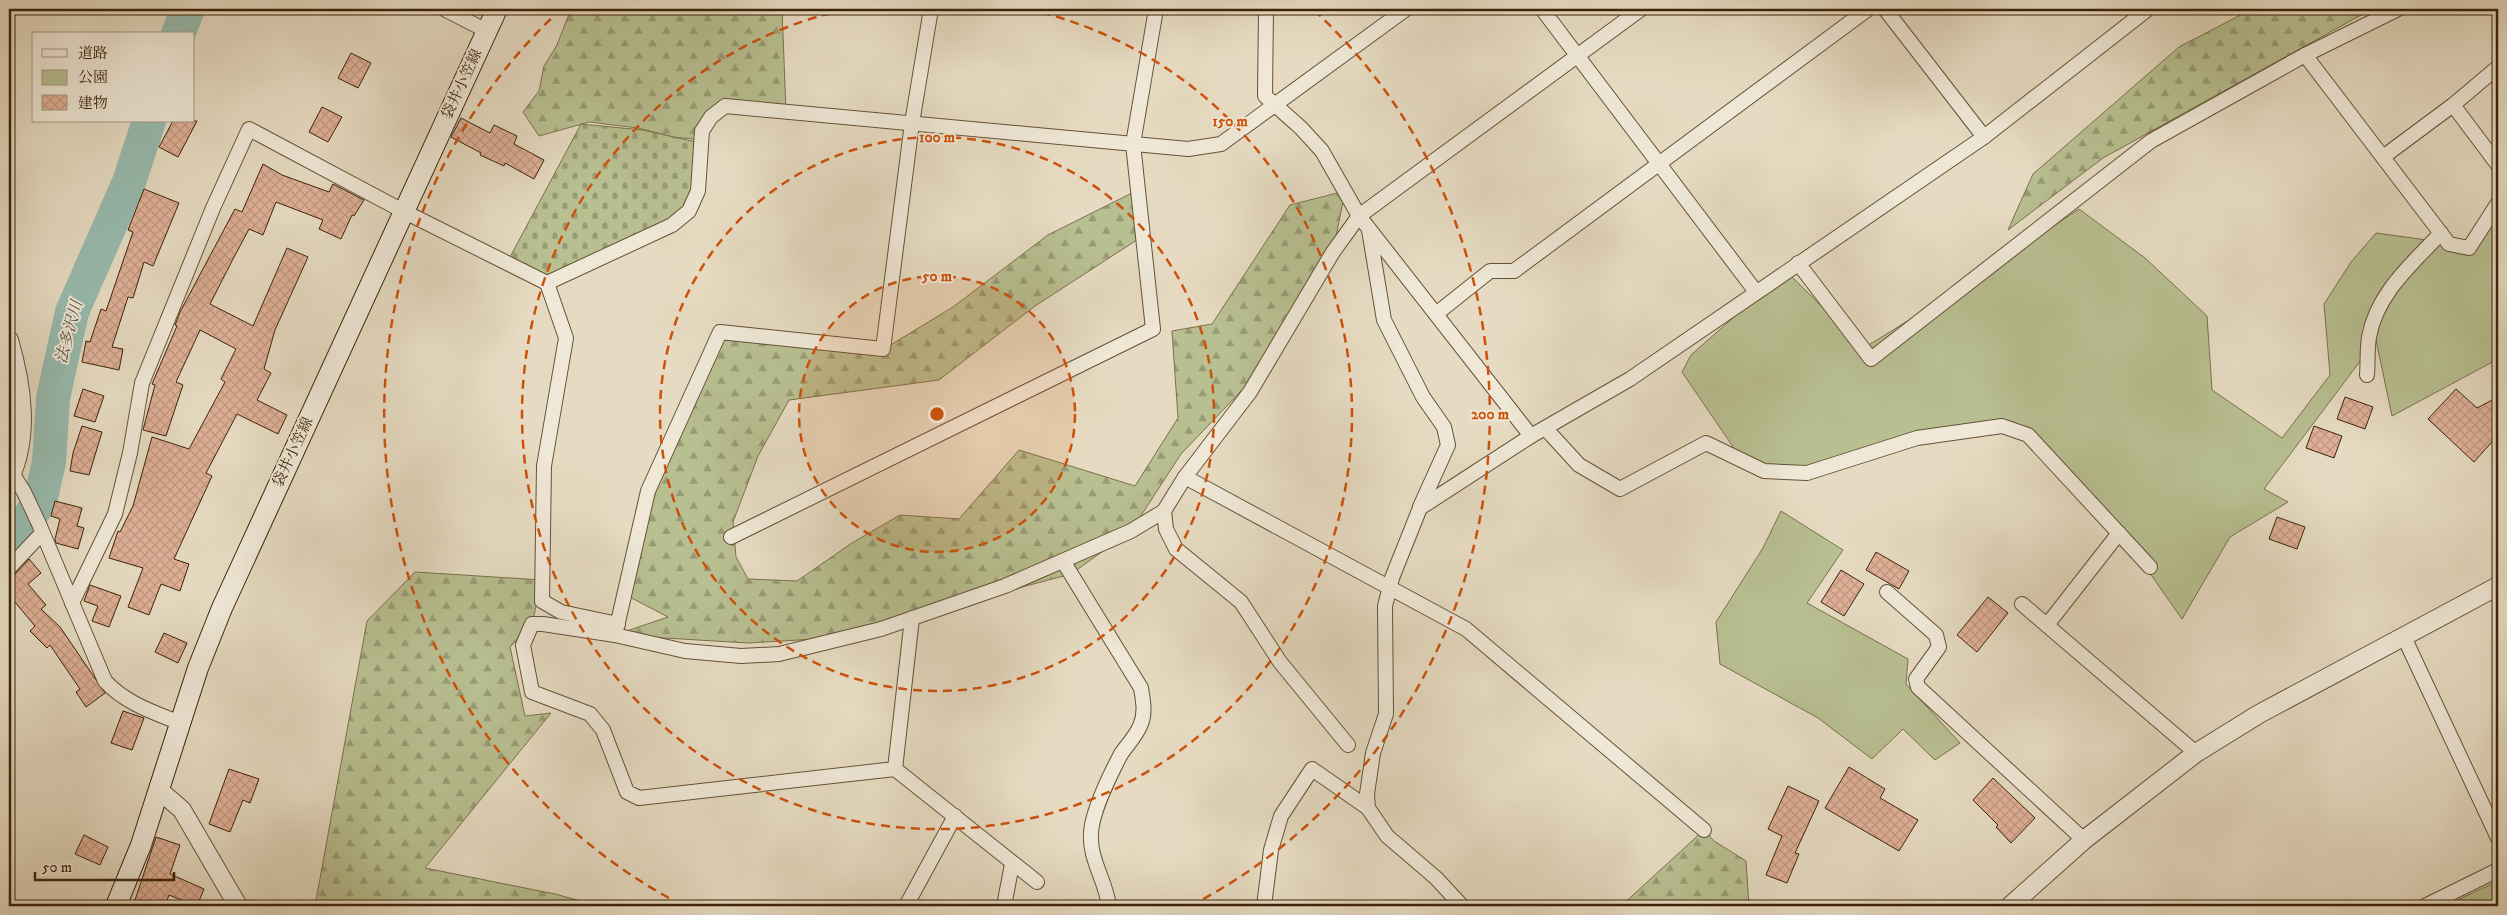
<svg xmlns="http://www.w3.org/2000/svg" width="2507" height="915" viewBox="0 0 2507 915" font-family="'IM FELL DW Pica','Noto Serif JP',serif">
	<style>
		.green { fill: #b8bf91; stroke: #7a714c }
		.forest { fill: url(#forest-firs); stroke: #7a714c }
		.cemetery { fill: url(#cemetery-stones); stroke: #7a714c }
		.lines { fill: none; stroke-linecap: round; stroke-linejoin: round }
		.river { stroke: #97bbaf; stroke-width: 34 }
		.building { fill: url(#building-cross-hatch); stroke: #3c2307 }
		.minor-casing { stroke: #665136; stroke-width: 16 }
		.tertiary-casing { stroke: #665136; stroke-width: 20 }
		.secondary-casing { stroke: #3c2307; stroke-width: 22 }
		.minor { stroke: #efe8d7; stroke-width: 14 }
		.tertiary { stroke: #efe8d7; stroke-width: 18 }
		.secondary { stroke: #efe8d7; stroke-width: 20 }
		.ring { fill: none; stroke: #ce510b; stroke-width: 2.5; stroke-dasharray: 9 6 }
		.labels { text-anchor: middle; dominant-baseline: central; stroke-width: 4; stroke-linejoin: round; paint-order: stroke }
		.street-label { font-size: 15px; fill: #3c2307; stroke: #efe8d7 }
		.water-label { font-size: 16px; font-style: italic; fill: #575139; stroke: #efe8d7 }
		.centre { fill: #ce510b; stroke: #efe8d7; stroke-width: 2.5 }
		.ring-label { font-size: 15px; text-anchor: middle; font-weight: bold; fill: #ce510b; stroke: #efe8d7; stroke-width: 4; stroke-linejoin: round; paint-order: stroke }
	</style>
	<defs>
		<pattern id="forest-firs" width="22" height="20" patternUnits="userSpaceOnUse" patternTransform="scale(1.25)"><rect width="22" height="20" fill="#b8bf91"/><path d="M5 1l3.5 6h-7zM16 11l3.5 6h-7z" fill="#979b74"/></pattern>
		<pattern id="cemetery-stones" width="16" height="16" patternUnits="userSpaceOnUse" patternTransform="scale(1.25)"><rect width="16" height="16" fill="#b8bf91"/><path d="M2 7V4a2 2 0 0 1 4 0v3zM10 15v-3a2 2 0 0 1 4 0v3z" fill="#979b74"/></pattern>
		<pattern id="building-cross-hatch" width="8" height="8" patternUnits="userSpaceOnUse" patternTransform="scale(1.25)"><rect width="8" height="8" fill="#dfb097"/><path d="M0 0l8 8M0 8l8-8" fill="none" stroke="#c09781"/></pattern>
	</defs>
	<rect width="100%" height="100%" fill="#e6dbc2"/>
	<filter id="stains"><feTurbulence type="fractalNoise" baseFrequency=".004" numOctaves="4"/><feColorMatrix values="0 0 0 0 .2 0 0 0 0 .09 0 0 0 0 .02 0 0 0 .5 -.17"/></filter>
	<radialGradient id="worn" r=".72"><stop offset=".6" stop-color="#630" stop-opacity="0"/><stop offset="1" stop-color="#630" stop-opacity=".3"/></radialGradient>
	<g class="green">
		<polygon points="2079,209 2145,258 2207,316 2212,390 2282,438 2330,375 2324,304 2351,262 2376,233 2434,241 2469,248 2498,217 2498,359 2392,416 2376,340 2264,489 2288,502 2230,537 2182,619 2130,545 2035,442 2003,426 1954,433 1807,473 1742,460 1682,372 1691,355 1786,271 1864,348 1959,289"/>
		<polygon points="1781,511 1843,550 1807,603 1908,659 1906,684 1960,743 1935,760 1903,729 1872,759 1818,718 1720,664 1716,622 1763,548"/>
		<polygon points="2498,881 2498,906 2445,906"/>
	</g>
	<g class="forest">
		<polygon points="571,9 782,9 786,112 725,106 702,140 673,137 638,128 589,122 539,136 523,112 539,91 544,66 557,45"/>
		<polygon points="2252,9 2372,9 2103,158 2008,230 2033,174 2179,47"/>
		<polygon points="1138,190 1143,236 1035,306 939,380 789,400 758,456 733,522 736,557 748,579 797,581 852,543 900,515 959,519 1019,450 1135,486 1178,418 1172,331 1212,324 1290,205 1345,191 1333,252 1267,364 1181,454 1131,531 1071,574 932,611 850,637 748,643 615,635 668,617 624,594 656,473 720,332 884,349 953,307 1048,235"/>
		<polygon points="415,572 542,580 532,624 510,647 525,716 551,713 425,868 555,894 599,906 315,906 367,621"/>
		<polygon points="1704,830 1714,841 1746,861 1749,906 1621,906"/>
	</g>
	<polygon class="cemetery" points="581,124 643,130 696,142 698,187 672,225 547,283 509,259"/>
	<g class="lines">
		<g class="river">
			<polyline points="178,34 188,9"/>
			<polyline points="9,545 40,502 49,462 53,398 72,312 129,182 149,121"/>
		</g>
	</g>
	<g class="building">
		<polygon points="351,53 371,63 358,88 338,78"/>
		<polygon points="322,107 342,117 328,142 309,132"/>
		<polygon points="461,118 490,133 494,125 517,136 514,144 544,160 534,179 505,163 504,166 480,155 481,153 451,137"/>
		<polygon points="173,121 197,121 178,157 159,147"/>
		<polygon points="263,164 282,175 329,192 333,184 364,200 354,216 352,215 341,239 319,229 323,220 276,202 263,235 249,229 233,259 210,304 253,326 287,248 308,257 275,330 264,369 271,373 257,400 287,415 278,434 237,414 206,473 212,476 174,559 189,564 180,591 161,584 149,615 128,607 143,568 109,558 118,531 120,532 133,506 152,437 189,449 225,382 221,379 236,349 200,330 176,382 183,385 166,436 143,430 155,385 152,384 177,326 175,325 180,312 235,209 242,212"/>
		<polygon points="144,189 179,203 153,266 144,262 133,298 128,297 112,347 123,349 119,370 82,362 86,341 90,342 101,309 106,311 133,232 128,230"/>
		<polygon points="83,389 104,396 95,422 74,416"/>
		<polygon points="2456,389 2477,408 2498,397 2498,435 2474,462 2428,419"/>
		<polygon points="2345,397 2373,407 2365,429 2337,419"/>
		<polygon points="82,426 102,432 89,475 70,471 73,453"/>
		<polygon points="2314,426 2342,436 2334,458 2306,448"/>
		<polygon points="55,501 82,508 77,526 84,528 78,549 56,543 55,539 60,519 51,516"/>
		<polygon points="2277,517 2305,527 2297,549 2269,539"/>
		<polygon points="1876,552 1909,571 1899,589 1866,570"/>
		<polygon points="29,559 41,573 28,584 46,605 41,609 60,627 105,693 86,707 76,692 80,689 50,645 47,648 30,631 35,626 9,595 9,577 15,574"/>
		<polygon points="1841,570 1864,584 1844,616 1821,602"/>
		<polygon points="90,585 121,596 109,627 92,621 98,606 84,601"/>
		<polygon points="1988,597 2008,613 1977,652 1957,635"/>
		<polygon points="164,633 187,643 178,663 155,652"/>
		<polygon points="123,711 144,718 132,750 111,743"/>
		<polygon points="1849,767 1885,789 1880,798 1918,820 1899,851 1825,808"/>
		<polygon points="229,769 259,779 250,803 243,800 230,832 209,824"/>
		<polygon points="1993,778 2035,818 2011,843 1996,827 1998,825 1973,800"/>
		<polygon points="1788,786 1819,801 1795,853 1799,854 1787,883 1766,875 1782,836 1768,829"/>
		<polygon points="84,835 108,847 100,865 75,854"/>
		<polygon points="156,837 180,845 170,874 204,889 197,906 169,895 165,906 133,906"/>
	</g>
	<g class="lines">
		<defs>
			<g id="minor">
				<polyline points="444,9 487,31"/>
				<polyline points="1266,9 1265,96 1301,128 1322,151 1359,216 1531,436"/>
				<polyline points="1542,9 1756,292"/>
				<polyline points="1885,9 1984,137"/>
				<polyline points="2305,55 2449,244 2469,248 2498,203"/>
				<polyline points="2453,105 2498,165"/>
				<polyline points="2383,157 2453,105 2498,67"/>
				<polyline points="1369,230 1384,320 1423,397 1444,427 1448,445 1420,507"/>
				<polyline points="1798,263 1871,359 2151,141 2305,55 2398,9"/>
				<polyline points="547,283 566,338 544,466 542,601 561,612 618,624"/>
				<polyline points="1436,314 1490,271 1514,271 1868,9"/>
				<path d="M2367 375C2368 363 2367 349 2369 337 2377 293 2412 264 2441 233"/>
				<polyline points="1546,429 1579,465 1620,489 1706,443 1764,471 1807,473 1917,438 2002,426 2028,435 2150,567"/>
				<path d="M12 473 24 492 39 524 105 681C125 703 153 712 180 723"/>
				<polyline points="1185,477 1466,629 1704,830"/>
				<polyline points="1164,511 1166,529 1176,549 1241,602 1280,662 1348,745"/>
				<polyline points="731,537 1153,329 1133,144 1156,9"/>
				<path d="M1063 561 1141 688C1143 701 1146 713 1140 726 1136 736 1127 745 1121 754 1111 773 1092 812 1091 833 1089 859 1106 881 1109 906"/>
				<polyline points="9,568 42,533"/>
				<polyline points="1887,592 1936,635 1939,647 1916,679 1918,687 2084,840"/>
				<polyline points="72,603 115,514 130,453 142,383 213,208 249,129 403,211 547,283 672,225 689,211 698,191 702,131 711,117 725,106 1188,149 1221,144 1406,9"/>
				<polyline points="2022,604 2196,753"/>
				<polyline points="912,618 895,769 1037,882"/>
				<polyline points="2047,625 2119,533"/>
				<polyline points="615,635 648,491 720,332 883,349 912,123 931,9"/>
				<polyline points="2404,637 2498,838"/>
				<polyline points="895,769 639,798 627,792 603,730 590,714 532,692 523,645 532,624 543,624 615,635 685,651 741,656 779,654 881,629 1005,586 1131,531 1164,511 1185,477 1250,392 1333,252 1359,216 1641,9"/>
				<polyline points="906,906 955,816"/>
				<polyline points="1004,906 1012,864"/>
				<polyline points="1264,906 1271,850 1281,816 1312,769 1368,808"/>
				<polyline points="1462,906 1436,878 1387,836 1368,808 1367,794 1373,753 1386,714 1385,606 1392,578 1420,508 1531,436 1630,379 1984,137 2148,9"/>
				<polyline points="2425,906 2498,870"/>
			</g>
			<g id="tertiary">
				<path d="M9 340C22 385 30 436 9 480"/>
				<polyline points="159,790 182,810 238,906"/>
				<polyline points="2010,906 2084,840 2196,753 2259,714 2498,586"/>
			</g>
			<polyline id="secondary" points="116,906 141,845 198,668 222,608 497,9"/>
		</defs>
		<use href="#minor" class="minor-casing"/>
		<use href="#tertiary" class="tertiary-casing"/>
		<use href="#secondary" class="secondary-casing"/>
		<use href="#minor" class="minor"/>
		<use href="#tertiary" class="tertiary"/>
		<use href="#secondary" class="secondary"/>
	</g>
	<circle cx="937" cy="414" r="138" fill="#ce510b" fill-opacity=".12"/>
	<g class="ring">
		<circle cx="937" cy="414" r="138"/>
		<circle cx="937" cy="414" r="277"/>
		<path d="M1027 9A415 415 0 1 1 847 9"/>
		<path d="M682 905A553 553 0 0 1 560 10M1314 10A553 553 0 0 1 1192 905"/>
	</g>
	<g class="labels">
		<g class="street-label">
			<text transform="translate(462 84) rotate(-65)">袋井小笠線</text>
			<text transform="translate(293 452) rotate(-65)">袋井小笠線</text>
		</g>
		<g class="water-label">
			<text transform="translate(69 332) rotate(-75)">法多沢川</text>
		</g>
	</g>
	<circle cx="937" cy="414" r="8" class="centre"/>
	<g class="ring-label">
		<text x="1230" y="126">150 m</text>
		<text x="937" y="142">100 m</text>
		<text x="937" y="281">50 m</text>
		<text x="1490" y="419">200 m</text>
	</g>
	<rect width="2507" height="915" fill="none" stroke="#e6dbc2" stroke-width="30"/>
	<rect x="10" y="10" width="2487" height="895" fill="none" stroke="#3c2307" stroke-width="2.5"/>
	<rect x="15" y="15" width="2477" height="885" fill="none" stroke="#3c2307"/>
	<rect x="32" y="32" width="162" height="90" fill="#efe8d7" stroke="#a79984"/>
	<rect x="42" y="49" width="25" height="8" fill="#efe8d7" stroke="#a79984"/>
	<text x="78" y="58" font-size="15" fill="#3c2307">道路</text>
	<rect x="42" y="70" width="25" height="15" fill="#b8bf91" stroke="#a79984"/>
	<text x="78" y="82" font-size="15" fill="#3c2307">公園</text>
	<rect x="42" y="95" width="25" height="15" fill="url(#building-cross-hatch)" stroke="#a79984"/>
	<text x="78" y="108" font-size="15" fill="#3c2307">建物</text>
	<path d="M35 872v8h139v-8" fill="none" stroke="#3c2307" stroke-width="2.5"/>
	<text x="42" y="872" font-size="15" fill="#3c2307" stroke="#efe8d7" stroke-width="4" paint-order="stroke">50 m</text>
	<rect width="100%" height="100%" filter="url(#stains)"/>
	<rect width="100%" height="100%" fill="url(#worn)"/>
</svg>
